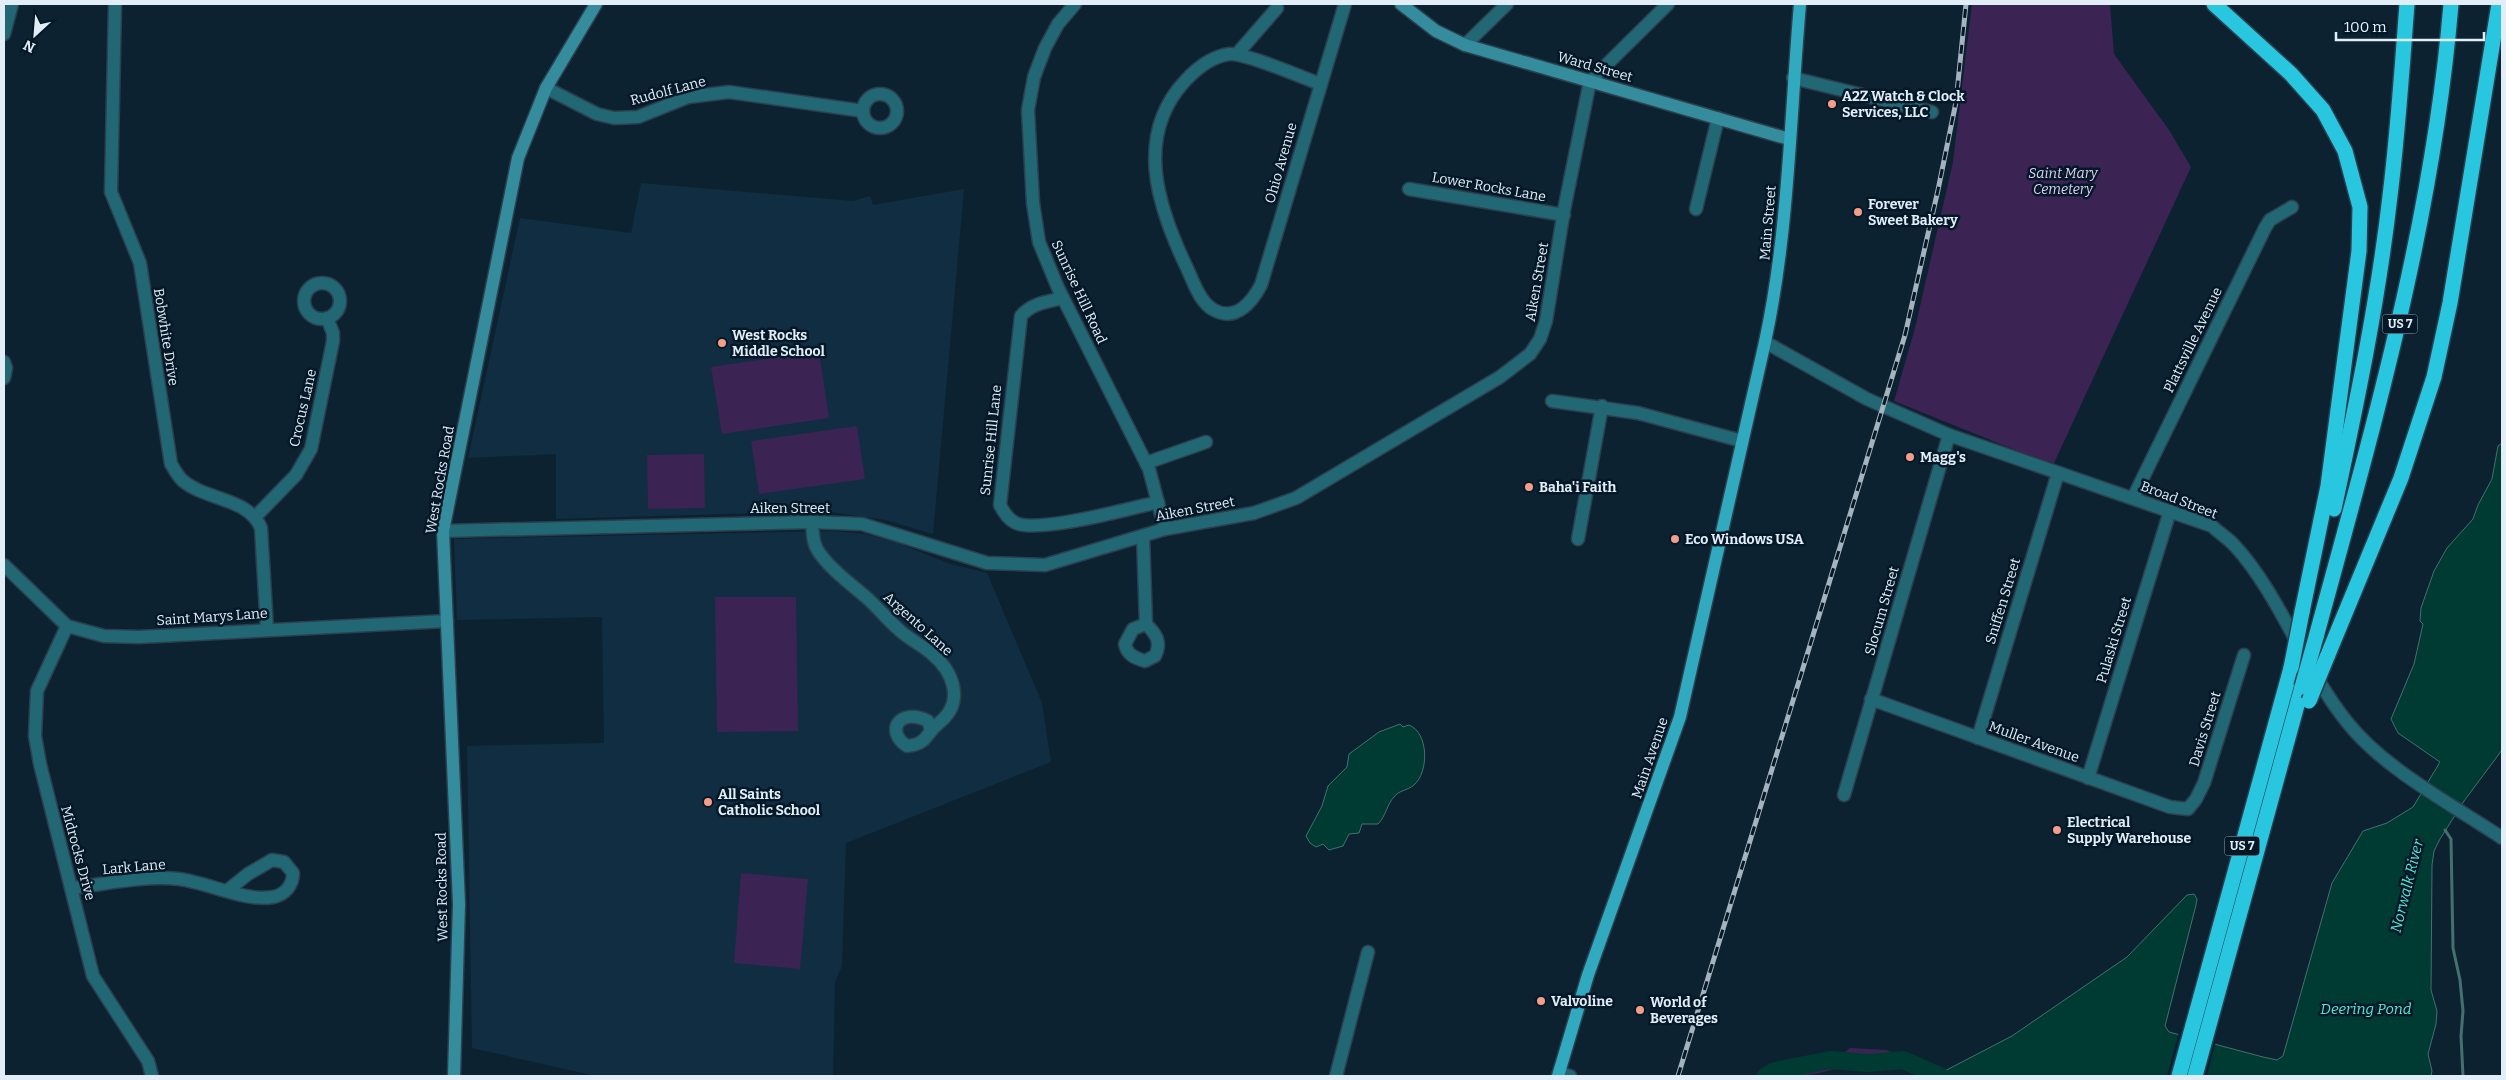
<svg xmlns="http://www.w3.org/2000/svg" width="2506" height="1080" viewBox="0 0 2506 1080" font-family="Bitter,serif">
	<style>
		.built { fill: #112d41 }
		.green { fill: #3b2354 }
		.water { fill: #003b33; stroke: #44716e }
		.pier { fill: #0d2231 }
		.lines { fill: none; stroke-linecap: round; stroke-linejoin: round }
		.stream { stroke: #44716e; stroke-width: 3 }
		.river { stroke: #003b33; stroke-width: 18 }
		.minor-casing { stroke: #2b3f4d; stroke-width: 15 }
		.tertiary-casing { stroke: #2b3f4d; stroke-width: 15 }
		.secondary-casing { stroke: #2b3f4d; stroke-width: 15 }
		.primary-casing { stroke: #2b3f4d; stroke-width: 15 }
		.motorway-casing { stroke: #2b3f4d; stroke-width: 18 }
		.minor { stroke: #216774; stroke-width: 12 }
		.tertiary { stroke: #216774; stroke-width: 12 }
		.secondary { stroke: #348c9c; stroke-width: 12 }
		.primary { stroke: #31aac0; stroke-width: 12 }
		.motorway { stroke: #29c6e0; stroke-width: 15 }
		.rail-casing { stroke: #a4b3be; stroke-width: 5 }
		.rail { stroke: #051827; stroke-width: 3; stroke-dasharray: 9; stroke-linecap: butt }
		.motorway-bridge-casing { stroke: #2b3f4d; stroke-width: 18; stroke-linecap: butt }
		.motorway-bridge { stroke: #29c6e0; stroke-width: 15 }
		.poi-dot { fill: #f49e87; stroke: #051827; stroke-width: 2 }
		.labels { text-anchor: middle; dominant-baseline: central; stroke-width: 5; stroke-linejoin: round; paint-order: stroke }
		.shield { fill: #051827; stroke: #9faeb9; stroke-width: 1 }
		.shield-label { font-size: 12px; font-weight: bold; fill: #e1eef8 }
		.street-label { font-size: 14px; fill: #e1eef8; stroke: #051827 }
		.poi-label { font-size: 14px; font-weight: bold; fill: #e1eef8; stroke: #051827; text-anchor: start }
		.park-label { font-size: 14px; font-style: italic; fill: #dfd0f4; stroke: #051827 }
		.water-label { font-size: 15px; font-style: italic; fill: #57e8d3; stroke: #051827 }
	</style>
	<rect width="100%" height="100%" fill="#0d2231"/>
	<g class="built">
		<polygon points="641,183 853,201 870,196 873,205 964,189 933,534 886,520 824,511 556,519 556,454 468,458 520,218 631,233"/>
		<polygon points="831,531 866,534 898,543 950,564 987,573 1042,703 1051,762 846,843 842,966 835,982 833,1076 596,1076 472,1048 467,746 604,743 602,617 457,620 454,539"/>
	</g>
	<g class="green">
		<polygon points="1972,4 2110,4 2114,54 2169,130 2191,167 2054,463 2030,456 1894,401 1915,328 1953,162"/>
		<polygon points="819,351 829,418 722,434 711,367"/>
		<polygon points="857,426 865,479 759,494 751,441"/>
		<polygon points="704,454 705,508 648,509 647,455"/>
		<polygon points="715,597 796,597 798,731 717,732"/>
		<polygon points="741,873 808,879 800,969 734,963"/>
		<path d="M1850 1048 1886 1050 1917 1061 1924 1074 1922 1076H1915C1904 1057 1873 1058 1853 1058 1831 1076 1800 1076 1772 1076L1839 1057Z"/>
	</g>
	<g class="water">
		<polygon points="2502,443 2502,750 2464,801 2440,839 2434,851 2432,865 2431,990 2437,1011 2436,1024 2428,1054 2432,1071 2431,1076 1935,1076 2012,1036 2127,957 2187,895 2194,894 2197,899 2196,905 2165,1026 2169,1032 2263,1057 2277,1060 2283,1056 2332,883 2363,831 2387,823 2413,807 2440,762 2398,733 2391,719 2414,664 2423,624 2420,621 2421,608 2434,571 2447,548 2473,519 2478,505 2492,479 2498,446"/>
		<path d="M1400 724 1403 727 1409 725C1429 733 1429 772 1414 785 1407 791 1399 790 1394 797 1387 804 1386 816 1378 824H1362L1359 833 1349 834 1343 846 1329 850 1323 844 1316 847 1310 843 1306 836 1322 806 1328 786 1347 767 1349 754 1379 732Z"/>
	</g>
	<polygon class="pier" points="2179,1032 2216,1041 2207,1076 2167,1076"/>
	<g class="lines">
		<polyline class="stream" points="2445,830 2451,839 2453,948 2460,980 2463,1011 2461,1036 2463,1076"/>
		<polyline class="river" points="1766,1076 1775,1071 1830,1060 1868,1063 1903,1060 1940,1076"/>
		<defs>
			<g id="minor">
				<path d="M115 4 111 192 140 263 171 464C174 469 178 476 182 480 206 501 248 497 261 528L267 629"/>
				<polyline points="1075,4 1058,24 1045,48 1034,77 1028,110 1033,203 1039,242 1058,288 1149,469 1165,529"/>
				<polyline points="4,34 12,4"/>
				<polyline points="1465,45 1507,4"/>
				<polyline points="1237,54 1277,8"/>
				<polyline points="1793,78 1932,112"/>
				<path d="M1320 84C1302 77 1245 53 1230 54 1212 56 1197 68 1185 81 1134 136 1158 207 1186 266 1193 280 1199 302 1214 310 1236 322 1252 302 1261 285L1345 4"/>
				<polyline points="546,88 597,114 614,118 638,117 688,97 729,92 863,111"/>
				<circle cx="880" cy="111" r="17"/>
				<polyline points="1409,189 1564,215"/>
				<polyline points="1696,209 1718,118"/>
				<circle cx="322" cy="301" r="18"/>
				<path d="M1063 298C1047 302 1032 303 1021 316L1000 505C1003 511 1007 518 1014 522 1034 535 1132 508 1158 502"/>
				<polyline points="4,362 6,368 4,378"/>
				<polyline points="1552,401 1638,413 1742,441"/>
				<polyline points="1146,463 1206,442"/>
				<polyline points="2133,498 2265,228 2270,220 2292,207"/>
				<polyline points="256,516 296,475 311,449 333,341 333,333 327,318"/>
				<path d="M812 522C813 532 812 542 818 551 830 569 851 584 867 598 878 608 887 619 897 628 907 638 920 644 931 653 954 672 965 702 939 723 925 734 928 744 907 746 884 731 900 707 928 721L931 730"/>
				<polyline points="443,531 812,522 862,524 987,563 1045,565 1165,529 1254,513 1296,498 1500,377 1530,354 1540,339 1546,321 1564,210 1590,81 1668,4"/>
				<path d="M1143 536 1146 624 1133 629 1125 644C1127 655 1135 658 1145 661L1155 656C1162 642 1156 634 1146 624"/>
				<polyline points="1578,539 1602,406"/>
				<polyline points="4,565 67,626 104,636 139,637 447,621"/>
				<polyline points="67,626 37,691 35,736 40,764 93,976 148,1061 152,1076"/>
				<polyline points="1871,699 2170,807 2188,809 2196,799 2204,783 2244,655"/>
				<polyline points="1978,738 2058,473"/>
				<polyline points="2088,778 2170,511"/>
				<polyline points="1844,795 1949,435"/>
				<path d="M72 888C106 884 145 875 179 879 210 883 244 902 273 897 285 895 293 885 293 873L284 862 272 860 248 874 228 890"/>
				<polyline points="1559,1073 1570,1076"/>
				<polyline points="1336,1076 1368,952"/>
			</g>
			<path id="tertiary" d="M1765 342 1867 399 1949 435 2212 526C2219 533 2228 538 2235 546 2280 595 2304 669 2347 722 2384 769 2453 805 2502 838"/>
			<g id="secondary">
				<polyline points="1401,4 1436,31 1465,45 1789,139"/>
				<polyline points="454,1076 459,904 443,531 518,158 546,88 596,4"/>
			</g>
			<path id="primary" d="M1558 1076 1588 975 1680 717 1765 342C1789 231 1790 117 1800 4"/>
			<g id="motorway">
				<polyline points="2214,4 2291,74 2323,110 2345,151 2360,207 2359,251 2328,486 2302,612"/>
				<path d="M2334 509C2356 406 2378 302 2390 196 2398 132 2402 68 2407 4"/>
				<path d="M2316 637C2373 428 2433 221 2451 4"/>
				<polyline points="2327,657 2401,478 2434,377 2450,303 2499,4"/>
				<polyline points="2179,1076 2291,668"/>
				<polyline points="2195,1076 2302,687"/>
			</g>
		</defs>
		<use href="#minor" class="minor-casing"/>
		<use href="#tertiary" class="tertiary-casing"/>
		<use href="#secondary" class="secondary-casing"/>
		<use href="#primary" class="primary-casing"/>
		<use href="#motorway" class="motorway-casing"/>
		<use href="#minor" class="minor"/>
		<use href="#tertiary" class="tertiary"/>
		<use href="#secondary" class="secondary"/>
		<use href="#primary" class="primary"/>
		<use href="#motorway" class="motorway"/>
		<defs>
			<polyline id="rail" points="1678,1076 1905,335 1938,190 1956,102 1966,4"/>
		</defs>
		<use href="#rail" class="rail-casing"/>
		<use href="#rail" class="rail"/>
		<defs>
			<g id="motorway-bridge">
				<polyline points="2291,668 2302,612"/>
				<polyline points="2302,687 2316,637"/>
				<polyline points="2309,701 2327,657"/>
			</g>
		</defs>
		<use href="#motorway-bridge" class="motorway-bridge-casing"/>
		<use href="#motorway-bridge" class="motorway-bridge"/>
	</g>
	<g class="poi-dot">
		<circle cx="1832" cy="104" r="5"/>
		<circle cx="1858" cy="212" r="5"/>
		<circle cx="722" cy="343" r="5"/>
		<circle cx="1910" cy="457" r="5"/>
		<circle cx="1529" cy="487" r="5"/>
		<circle cx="1675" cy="539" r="5"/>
		<circle cx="708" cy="802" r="5"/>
		<circle cx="2057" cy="830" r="5"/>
		<circle cx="1541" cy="1001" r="5"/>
		<circle cx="1640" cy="1010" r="5"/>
	</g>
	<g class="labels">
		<g class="shield">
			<rect x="2382.5" y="314.5" width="35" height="19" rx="4"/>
			<rect x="2224.5" y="836.5" width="35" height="19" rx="4"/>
		</g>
		<g class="shield-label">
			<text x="2400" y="324">US 7</text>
			<text x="2242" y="846">US 7</text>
		</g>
		<g class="street-label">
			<text transform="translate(1595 67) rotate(16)">Ward Street</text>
			<text transform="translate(668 91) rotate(-15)">Rudolf Lane</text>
			<text transform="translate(1281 163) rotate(-74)">Ohio Avenue</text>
			<text transform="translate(1489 187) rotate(10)">Lower Rocks Lane</text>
			<text transform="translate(1768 223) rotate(-85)">Main Street</text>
			<text transform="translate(1537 282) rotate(-80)">Aiken Street</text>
			<text transform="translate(1079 292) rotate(65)">Sunrise Hill Road</text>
			<text transform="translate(166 337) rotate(81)">Bobwhite Drive</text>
			<text transform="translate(2193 340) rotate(-64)">Plattsville Avenue</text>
			<text transform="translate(303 408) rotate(-77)">Crocus Lane</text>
			<text transform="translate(991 440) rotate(-84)">Sunrise Hill Lane</text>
			<text transform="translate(440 480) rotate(-80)">West Rocks Road</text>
			<text transform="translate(2179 500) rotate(21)">Broad Street</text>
			<text x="790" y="508">Aiken Street</text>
			<text transform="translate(1195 509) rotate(-11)">Aiken Street</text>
			<text transform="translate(2003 601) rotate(-73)">Sniffen Street</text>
			<text transform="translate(1882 611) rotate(-74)">Slocum Street</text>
			<text transform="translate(212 617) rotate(-4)">Saint Marys Lane</text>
			<text transform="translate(918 624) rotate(42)">Argento Lane</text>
			<text transform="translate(2114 640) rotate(-73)">Pulaski Street</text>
			<text transform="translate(2205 729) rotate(-73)">Davis Street</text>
			<text transform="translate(2034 742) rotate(20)">Muller Avenue</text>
			<text transform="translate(1650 758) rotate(-71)">Main Avenue</text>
			<text transform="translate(78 853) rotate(75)">Midrocks Drive</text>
			<text transform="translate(134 867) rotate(-5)">Lark Lane</text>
			<text transform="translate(442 887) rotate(-91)">West Rocks Road</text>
		</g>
		<g class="poi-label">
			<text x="1842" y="96">A2Z Watch &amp; Clock<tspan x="1842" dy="16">Services, LLC</tspan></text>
			<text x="1868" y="204">Forever<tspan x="1868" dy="16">Sweet Bakery</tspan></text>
			<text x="732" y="335">West Rocks<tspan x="732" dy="16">Middle School</tspan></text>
			<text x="1920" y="457">Magg's</text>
			<text x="1539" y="487">Baha'i Faith</text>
			<text x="1685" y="539">Eco Windows USA</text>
			<text x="718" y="794">All Saints<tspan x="718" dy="16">Catholic School</tspan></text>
			<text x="2067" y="822">Electrical<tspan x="2067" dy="16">Supply Warehouse</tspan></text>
			<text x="1551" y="1001">Valvoline</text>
			<text x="1650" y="1002">World of<tspan x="1650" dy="16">Beverages</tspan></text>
		</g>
		<g class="park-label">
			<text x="2063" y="173">Saint Mary<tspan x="2063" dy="16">Cemetery</tspan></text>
		</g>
		<g class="water-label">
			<text transform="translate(2407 886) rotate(-76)">Norwalk River</text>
			<text x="2366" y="1009">Deering Pond</text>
		</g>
	</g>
	<rect width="2506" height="1080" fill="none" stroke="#e1eef8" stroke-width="10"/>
	<g transform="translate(35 35) rotate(206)" stroke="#051827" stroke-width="4" paint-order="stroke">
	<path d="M0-4L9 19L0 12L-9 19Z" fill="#e1eef8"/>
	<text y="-8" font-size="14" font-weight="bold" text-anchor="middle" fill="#e1eef8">N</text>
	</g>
	<path d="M2336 32v8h148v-8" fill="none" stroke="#e1eef8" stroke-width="2.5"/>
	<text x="2344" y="32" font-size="15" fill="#e1eef8" stroke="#051827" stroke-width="4" paint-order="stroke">100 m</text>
</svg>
